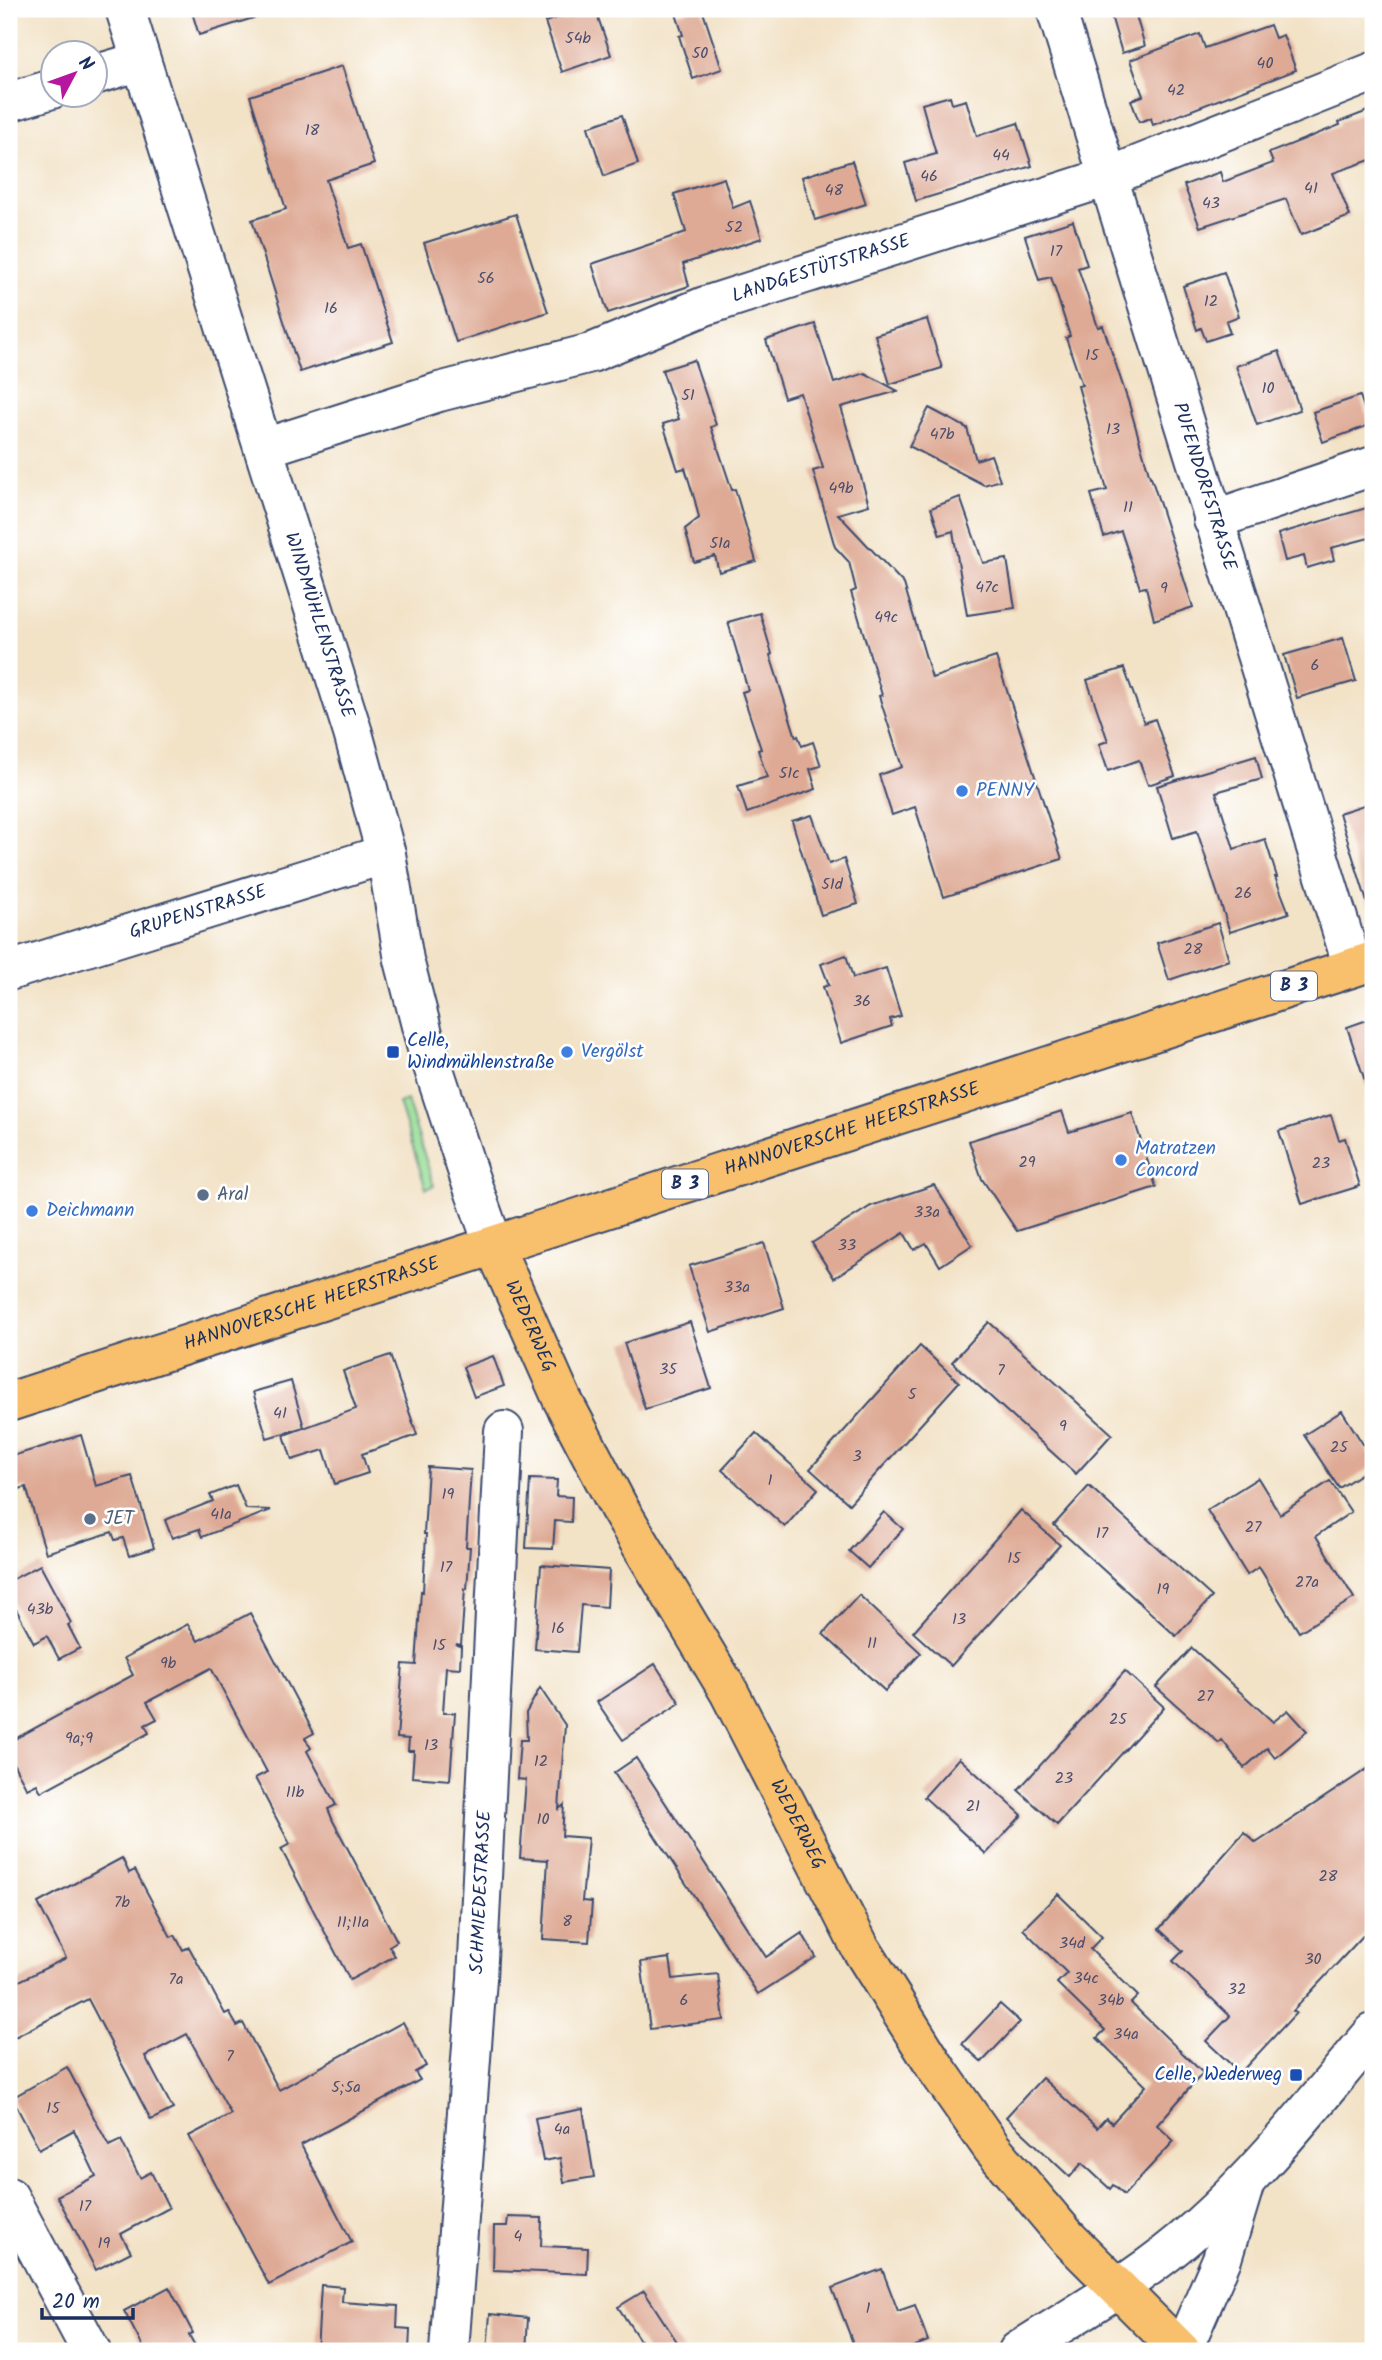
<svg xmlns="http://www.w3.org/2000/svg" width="1382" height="2360" viewBox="0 0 1382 2360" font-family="Kalam,sans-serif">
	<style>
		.green { fill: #9ade96; stroke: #5a867a; stroke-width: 2 }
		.building { fill: #deaa95 }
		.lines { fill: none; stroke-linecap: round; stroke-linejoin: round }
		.minor-casing { stroke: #3b4a6e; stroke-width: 42 }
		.major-casing { stroke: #3b4a6e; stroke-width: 42 }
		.minor { stroke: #fff; stroke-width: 38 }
		.major { stroke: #f8bf6c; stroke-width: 38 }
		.shop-dot { fill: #3f7fe0; stroke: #fff; stroke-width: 2.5 }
		.transit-dot { fill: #1a4fb4; stroke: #fff; stroke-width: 2.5 }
		.service-dot { fill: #5c6f8a; stroke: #fff; stroke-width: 2.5 }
		.labels { text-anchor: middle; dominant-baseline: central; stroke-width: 5; stroke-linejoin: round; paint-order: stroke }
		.number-label { font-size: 16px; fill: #4c4e6c }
		.shield { fill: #fff; stroke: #5f6d8e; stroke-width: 2 }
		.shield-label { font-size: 18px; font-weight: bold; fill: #1b2f5e }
		.street-label { font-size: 19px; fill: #1b2f5e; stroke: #fff }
		.shop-label { font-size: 19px; fill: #366cbe; stroke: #fff; text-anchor: start }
		.transit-label { font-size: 19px; fill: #164399; stroke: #fff; text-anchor: start }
		.service-label { font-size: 19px; fill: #4e5e75; stroke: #fff; text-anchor: start }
	</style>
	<rect width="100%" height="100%" fill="#fff"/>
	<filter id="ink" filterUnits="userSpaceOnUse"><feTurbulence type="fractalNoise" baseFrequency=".0143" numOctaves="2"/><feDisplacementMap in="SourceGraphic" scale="14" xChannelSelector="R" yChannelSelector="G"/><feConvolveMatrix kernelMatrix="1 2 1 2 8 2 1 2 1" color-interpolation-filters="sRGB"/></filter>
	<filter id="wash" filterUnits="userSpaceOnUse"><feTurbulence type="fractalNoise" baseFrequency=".00686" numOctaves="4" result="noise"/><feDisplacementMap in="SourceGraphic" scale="28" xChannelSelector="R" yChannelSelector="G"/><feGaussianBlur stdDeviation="1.57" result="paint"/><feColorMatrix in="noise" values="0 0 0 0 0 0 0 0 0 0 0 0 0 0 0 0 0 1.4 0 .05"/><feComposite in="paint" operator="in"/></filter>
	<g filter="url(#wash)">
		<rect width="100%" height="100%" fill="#f2e2c6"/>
		<polygon class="green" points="407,1100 434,1186 426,1189 399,1103"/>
		<g id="blocks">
			<g class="building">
				<polygon points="191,9 265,9 266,14 199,35"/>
				<polygon points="583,9 595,9 611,55 562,72 545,22"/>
				<polygon points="692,9 702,9 722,69 693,79 679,36 683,35 676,14"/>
				<polygon points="1109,9 1134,9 1145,46 1122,53"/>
				<polygon points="1270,25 1275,38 1283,35 1296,70 1153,125 1151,118 1139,122 1131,100 1143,96 1130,60 1200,34 1205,48"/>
				<polygon points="342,66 374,164 326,180 348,248 361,244 393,342 300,372 252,220 286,209 250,96"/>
				<polygon points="950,96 952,104 966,100 977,136 1018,123 1032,166 916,201 905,163 936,154 922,104"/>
				<polygon points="1373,109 1373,159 1333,173 1350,216 1301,235 1286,199 1200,227 1184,185 1220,172 1223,182 1273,163 1269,153 1340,125 1339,122"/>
				<polygon points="622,115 638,164 604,176 588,127"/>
				<polygon points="852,161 866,204 815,220 802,177"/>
				<polygon points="724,178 733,208 750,201 762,238 683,264 689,286 608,313 592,264 686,232 674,194"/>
				<polygon points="516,214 548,312 456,342 424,243"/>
				<polygon points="1073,221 1087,265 1078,268 1098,327 1103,326 1129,404 1150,477 1151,477 1193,607 1154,620 1146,587 1140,588 1121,531 1104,537 1091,494 1107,490 1078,386 1082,385 1066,338 1070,336 1051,277 1039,280 1025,236"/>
				<polygon points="1224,272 1239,316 1226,321 1230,333 1206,341 1201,328 1197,330 1183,286"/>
				<polygon points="927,319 942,368 890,384 875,335"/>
				<polygon points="815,324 834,383 865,373 898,391 841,407 869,505 838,514 904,584 932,678 996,657 1062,859 944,897 915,807 892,815 879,775 902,767 879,696 882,695 851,592 856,590 849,562 835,547 813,471 823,468 800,393 784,398 766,340"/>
				<polygon points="1279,351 1300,410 1257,425 1236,366"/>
				<polygon points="694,360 716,425 711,427 732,490 735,489 756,561 719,572 715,556 694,562 685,529 699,518 695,501 685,468 678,470 663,424 679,419 662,370"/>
				<polygon points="1360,396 1370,425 1323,442 1313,412"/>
				<polygon points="929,408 967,428 976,460 991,455 1000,480 984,485 909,446"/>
				<polygon points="960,497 983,563 1007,559 1015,608 967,615 953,531 940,535 931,508"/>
				<polygon points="1373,506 1373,537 1331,548 1334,560 1307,568 1304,556 1285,561 1278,534"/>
				<polygon points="760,613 772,654 770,655 796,737 798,736 802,746 813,742 821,766 810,769 816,789 747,813 738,786 767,777 758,750 761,749 742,692 748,690 728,622"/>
				<polygon points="1343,638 1356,681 1297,698 1284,655"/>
				<polygon points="1124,668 1144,723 1155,719 1175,776 1148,785 1139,760 1108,771 1099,744 1108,741 1087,680"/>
				<polygon points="1256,756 1262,779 1216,792 1234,849 1265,839 1277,877 1275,877 1289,913 1230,932 1197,831 1173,838 1157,786"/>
				<polygon points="1373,802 1373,904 1368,905 1339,813"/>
				<polygon points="812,815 829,864 844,859 858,904 821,915 792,821"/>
				<polygon points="1218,923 1229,960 1169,980 1157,943"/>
				<polygon points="846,955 853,978 886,968 901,1016 890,1019 892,1026 841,1043 823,987 829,985 821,964"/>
				<polygon points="1373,1018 1373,1092 1369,1093 1347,1027"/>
				<polygon points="1062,1111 1069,1132 1132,1113 1156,1187 1017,1231 982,1179 969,1141"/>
				<polygon points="1331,1115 1339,1140 1345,1138 1360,1186 1302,1204 1279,1131"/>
				<polygon points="934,1185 972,1245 940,1266 926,1243 914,1250 904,1233 834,1278 812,1243 871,1206"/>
				<polygon points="764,1243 784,1308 710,1332 689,1266"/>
				<polygon points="690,1322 711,1388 645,1409 624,1343"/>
				<polygon points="989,1322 1112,1434 1076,1474 952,1362"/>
				<polygon points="920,1346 959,1382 849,1504 810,1469"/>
				<polygon points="390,1355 417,1435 362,1454 368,1473 335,1484 324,1450 292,1460 284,1435 356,1409 343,1371"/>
				<polygon points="493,1356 504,1386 474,1397 463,1367"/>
				<polygon points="291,1381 304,1427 267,1438 253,1392"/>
				<polygon points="1342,1411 1373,1460 1373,1466 1339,1488 1304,1435"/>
				<polygon points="756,1433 818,1489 785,1527 722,1470"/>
				<polygon points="81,1435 96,1486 132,1476 154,1548 129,1556 123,1538 115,1540 112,1532 46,1553 26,1487 9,1492 9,1457"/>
				<polygon points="428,1467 471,1470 466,1547 470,1547 467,1589 465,1589 461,1645 456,1644 461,1647 460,1668 446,1667 443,1713 455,1713 450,1780 412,1777 414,1751 408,1751 409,1739 397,1738 403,1664 416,1665 421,1591 423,1592 426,1534 424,1534"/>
				<polygon points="1258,1478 1280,1514 1330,1481 1351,1512 1316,1536 1354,1598 1299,1632 1259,1567 1247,1575 1207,1510"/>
				<polygon points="530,1479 557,1480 556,1496 572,1497 571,1522 555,1521 553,1549 526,1548"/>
				<polygon points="236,1485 246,1509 271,1510 202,1537 199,1529 172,1538 165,1520 213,1501 210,1495"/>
				<polygon points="1089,1486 1212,1597 1176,1636 1054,1525"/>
				<polygon points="1021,1510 1060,1545 951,1666 913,1632"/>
				<polygon points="884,1512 903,1529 868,1568 849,1551"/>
				<polygon points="40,1565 71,1623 68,1625 80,1648 59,1659 47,1636 34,1643 9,1596 9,1581"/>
				<polygon points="541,1565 609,1570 607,1607 581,1605 577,1652 535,1649"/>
				<polygon points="859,1595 921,1653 885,1691 823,1634"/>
				<polygon points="250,1613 314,1733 305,1738 311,1748 307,1751 336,1805 328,1809 333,1821 397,1941 389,1946 395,1956 350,1980 281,1849 290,1844 255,1778 267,1772 211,1668 147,1702 157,1719 145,1725 149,1733 41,1792 37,1784 27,1789 9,1756 9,1742 133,1675 124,1658 188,1624 198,1641"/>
				<polygon points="1192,1648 1273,1722 1288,1710 1307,1731 1275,1758 1267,1748 1244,1768 1222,1740 1219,1743 1156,1687"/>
				<polygon points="655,1664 680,1703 623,1740 597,1702"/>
				<polygon points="1125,1671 1164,1707 1057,1825 1018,1790"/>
				<polygon points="540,1688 565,1725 559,1809 564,1805 562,1836 588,1838 582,1901 592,1902 589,1942 543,1939 548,1860 520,1858 526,1780 517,1779 520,1740 527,1740 526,1713"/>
				<polygon points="636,1758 766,1957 802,1933 816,1957 758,1994 614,1773"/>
				<polygon points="959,1758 1022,1815 986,1854 924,1797"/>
				<polygon points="1373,1765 1373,1925 1293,2011 1296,2013 1240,2073 1206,2041 1230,2016 1173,1961 1183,1951 1159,1929 1244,1832 1256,1843"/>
				<polygon points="122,1858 129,1873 135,1870 171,1937 175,1935 183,1950 189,1947 225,2014 229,2012 237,2026 243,2023 279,2090 403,2022 426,2066 415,2072 420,2080 301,2145 352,2242 269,2285 189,2136 231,2114 187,2034 145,2056 173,2109 151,2120 88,1999 9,2040 9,1986 66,1958 38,1903"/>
				<polygon points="1058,1894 1102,1937 1090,1949 1138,1996 1131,2003 1203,2073 1157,2125 1174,2141 1124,2195 1113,2185 1110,2189 1082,2163 1070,2177 1006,2117 1042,2078 1097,2128 1106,2118 1112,2123 1146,2086 1097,2038 1105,2030 1057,1983 1067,1973 1023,1929"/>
				<polygon points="670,1958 673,1979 718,1974 724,2020 650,2029 641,1962"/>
				<polygon points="1000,2004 1020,2022 982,2062 962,2044"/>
				<polygon points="67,2067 109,2146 121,2140 140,2178 151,2172 169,2208 121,2234 131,2252 96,2270 57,2196 96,2176 74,2130 39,2149 12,2098"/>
				<polygon points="583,2109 594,2177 564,2182 560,2158 543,2161 535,2118"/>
				<polygon points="508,2217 542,2218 541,2246 588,2248 587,2274 493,2270 494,2226 507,2226"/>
				<polygon points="882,2269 898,2311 915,2305 928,2341 903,2351 856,2351 832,2288"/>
				<polygon points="321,2285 343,2287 342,2302 398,2306 397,2328 410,2329 409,2351 317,2351"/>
				<polygon points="169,2287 193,2333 189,2335 198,2351 145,2351 124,2311"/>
				<polygon points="644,2291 683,2351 647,2351 618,2307"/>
				<polygon points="490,2314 528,2318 526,2351 487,2351"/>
			</g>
		</g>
	</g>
	<g filter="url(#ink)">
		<use href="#blocks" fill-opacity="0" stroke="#3b4a6e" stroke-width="2"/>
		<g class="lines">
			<defs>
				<g id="minor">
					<path id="s1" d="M125 9 353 733 386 854 404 960 426 1045 469 1176 494 1246"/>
					<path id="s2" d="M1056 9 1353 967"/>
					<polyline points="94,75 141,61"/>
					<polyline points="9,102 52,89"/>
					<path id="s3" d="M264 448 439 392 591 353 705 306 1108 177 1373 72"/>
					<polyline points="1213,520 1373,466"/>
					<path id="s4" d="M9 971 386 854"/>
					<polyline points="9,2197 91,2351"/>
					<path id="s5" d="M449 2351 477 1979 504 1431"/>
					<path d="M1018 2351C1079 2312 1144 2276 1198 2227 1263 2169 1317 2099 1373 2033"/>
					<polyline points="1182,2351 1222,2259 1244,2186"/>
				</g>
				<g id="major">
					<path id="s6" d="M494 1246 562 1399 619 1508 729 1692 860 1947 936 2068 992 2148 1067 2237 1181 2351"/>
					<path id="s7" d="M9 1402 1373 961"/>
				</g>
			</defs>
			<use href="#minor" class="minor-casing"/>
			<use href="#major" class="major-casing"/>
			<use href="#minor" class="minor"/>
			<use href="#major" class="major"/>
		</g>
	</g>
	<g class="shop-dot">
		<circle cx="962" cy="791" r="7"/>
		<circle cx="567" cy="1052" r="7"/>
		<circle cx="1121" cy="1160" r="7"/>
		<circle cx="32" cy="1211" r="7"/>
	</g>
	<g class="transit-dot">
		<rect x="386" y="1045" width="14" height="14" rx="3.5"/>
		<rect x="1289" y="2068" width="14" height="14" rx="3.5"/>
	</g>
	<g class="service-dot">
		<circle cx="203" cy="1195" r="7"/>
		<circle cx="90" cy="1519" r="7"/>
	</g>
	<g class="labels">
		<g class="number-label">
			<text x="578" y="38">54b</text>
			<text x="700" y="53">50</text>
			<text x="1265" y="63">40</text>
			<text x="1176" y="90">42</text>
			<text x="312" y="130">18</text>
			<text x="1001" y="155">44</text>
			<text x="929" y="176">46</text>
			<text x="1311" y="188">41</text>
			<text x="834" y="190">48</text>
			<text x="1211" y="203">43</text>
			<text x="734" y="227">52</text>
			<text x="1056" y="251">17</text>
			<text x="486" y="278">56</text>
			<text x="1211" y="301">12</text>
			<text x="331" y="308">16</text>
			<text x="1092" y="355">15</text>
			<text x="1268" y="388">10</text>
			<text x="688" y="395">51</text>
			<text x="1113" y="429">13</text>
			<text x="942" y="434">47b</text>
			<text x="841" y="488">49b</text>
			<text x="1128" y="507">11</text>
			<text x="720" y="543">51a</text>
			<text x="987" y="587">47c</text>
			<text x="1164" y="588">9</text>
			<text x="886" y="617">49c</text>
			<text x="1315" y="665">6</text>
			<text x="789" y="773">51c</text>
			<text x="832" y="884">51d</text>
			<text x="1243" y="893">26</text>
			<text x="1193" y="949">28</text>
			<text x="862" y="1001">36</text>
			<text x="1027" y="1162">29</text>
			<text x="1321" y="1163">23</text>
			<text x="927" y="1212">33a</text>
			<text x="847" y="1245">33</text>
			<text x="737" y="1287">33a</text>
			<text x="668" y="1369">35</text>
			<text x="1001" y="1370">7</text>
			<text x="912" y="1394">5</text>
			<text x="280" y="1413">41</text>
			<text x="1063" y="1426">9</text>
			<text x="1339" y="1447">25</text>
			<text x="857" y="1456">3</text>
			<text x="770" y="1480">1</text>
			<text x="448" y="1494">19</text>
			<text x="221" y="1514">41a</text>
			<text x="1253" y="1527">27</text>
			<text x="1102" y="1533">17</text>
			<text x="1014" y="1558">15</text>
			<text x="446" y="1567">17</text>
			<text x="1307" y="1582">27a</text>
			<text x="1163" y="1589">19</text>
			<text x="40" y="1609">43b</text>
			<text x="959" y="1619">13</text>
			<text x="558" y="1628">16</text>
			<text x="872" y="1643">11</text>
			<text x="439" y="1645">15</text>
			<text x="168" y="1663">9b</text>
			<text x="1205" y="1696">27</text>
			<text x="1118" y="1719">25</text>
			<text x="79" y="1738">9a;9</text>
			<text x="431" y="1745">13</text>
			<text x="541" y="1761">12</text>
			<text x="1064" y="1778">23</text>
			<text x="295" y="1792">11b</text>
			<text x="973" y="1806">21</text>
			<text x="543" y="1819">10</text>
			<text x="1328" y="1876">28</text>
			<text x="122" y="1902">7b</text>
			<text x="567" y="1921">8</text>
			<text x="353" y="1922">11;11a</text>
			<text x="1072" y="1943">34d</text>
			<text x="1313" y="1959">30</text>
			<text x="1086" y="1978">34c</text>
			<text x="176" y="1979">7a</text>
			<text x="1237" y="1989">32</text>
			<text x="684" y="2000">6</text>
			<text x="1111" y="2000">34b</text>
			<text x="1126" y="2034">34a</text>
			<text x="230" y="2056">7</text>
			<text x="346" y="2087">5;5a</text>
			<text x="53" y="2108">15</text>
			<text x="562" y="2129">4a</text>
			<text x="85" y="2206">17</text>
			<text x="518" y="2236">4</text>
			<text x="104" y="2243">19</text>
			<text x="868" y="2308">1</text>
		</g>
		<g class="shield">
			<rect x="1271" y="971.5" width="46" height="29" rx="5"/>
			<rect x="662" y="1169.5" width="46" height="29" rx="5"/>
		</g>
		<g class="shield-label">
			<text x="1294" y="986">B 3</text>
			<text x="685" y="1184">B 3</text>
		</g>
		<g class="street-label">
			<text stroke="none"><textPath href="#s3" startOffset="586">LANDGESTÜTSTRASSE</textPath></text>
			<text stroke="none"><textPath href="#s2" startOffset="500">PUFENDORFSTRASSE</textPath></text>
			<text stroke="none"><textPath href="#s1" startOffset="646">WINDMÜHLENSTRASSE</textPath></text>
			<text stroke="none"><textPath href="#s4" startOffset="198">GRUPENSTRASSE</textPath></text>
			<text stroke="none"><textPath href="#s7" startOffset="886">HANNOVERSCHE HEERSTRASSE</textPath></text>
			<text stroke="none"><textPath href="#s7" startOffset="318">HANNOVERSCHE HEERSTRASSE</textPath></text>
			<text stroke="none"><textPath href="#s6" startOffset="88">WEDERWEG</textPath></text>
			<text stroke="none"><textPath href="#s6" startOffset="654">WEDERWEG</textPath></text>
			<text stroke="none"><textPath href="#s5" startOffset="460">SCHMIEDESTRASSE</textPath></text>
		</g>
		<g class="shop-label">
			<text x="976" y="791">PENNY</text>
			<text x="581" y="1052">Vergölst</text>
			<text x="1135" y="1149">Matratzen<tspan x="1135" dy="22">Concord</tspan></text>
			<text x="46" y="1211">Deichmann</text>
		</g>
		<g class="transit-label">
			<text x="407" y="1041">Celle,<tspan x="407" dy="22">Windmühlenstraße</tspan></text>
			<text x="1282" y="2075" text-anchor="end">Celle, Wederweg</text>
		</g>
		<g class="service-label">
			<text x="217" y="1195">Aral</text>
			<text x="104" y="1519">JET</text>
		</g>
	</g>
	<rect width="1382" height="2360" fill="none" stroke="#fff" stroke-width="35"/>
	<g transform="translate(74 74) rotate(49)"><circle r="33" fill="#ffffff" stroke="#a4acbf" stroke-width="2"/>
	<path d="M0-5L12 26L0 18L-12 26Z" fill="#b5179e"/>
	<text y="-10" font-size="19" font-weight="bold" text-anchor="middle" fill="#1b2f5e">N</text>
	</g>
	<path d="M42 2308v10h91v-10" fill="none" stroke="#1b2f5e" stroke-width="3.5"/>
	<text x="52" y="2308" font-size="21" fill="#1b2f5e" stroke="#ffffff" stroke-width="5" paint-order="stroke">20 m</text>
</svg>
